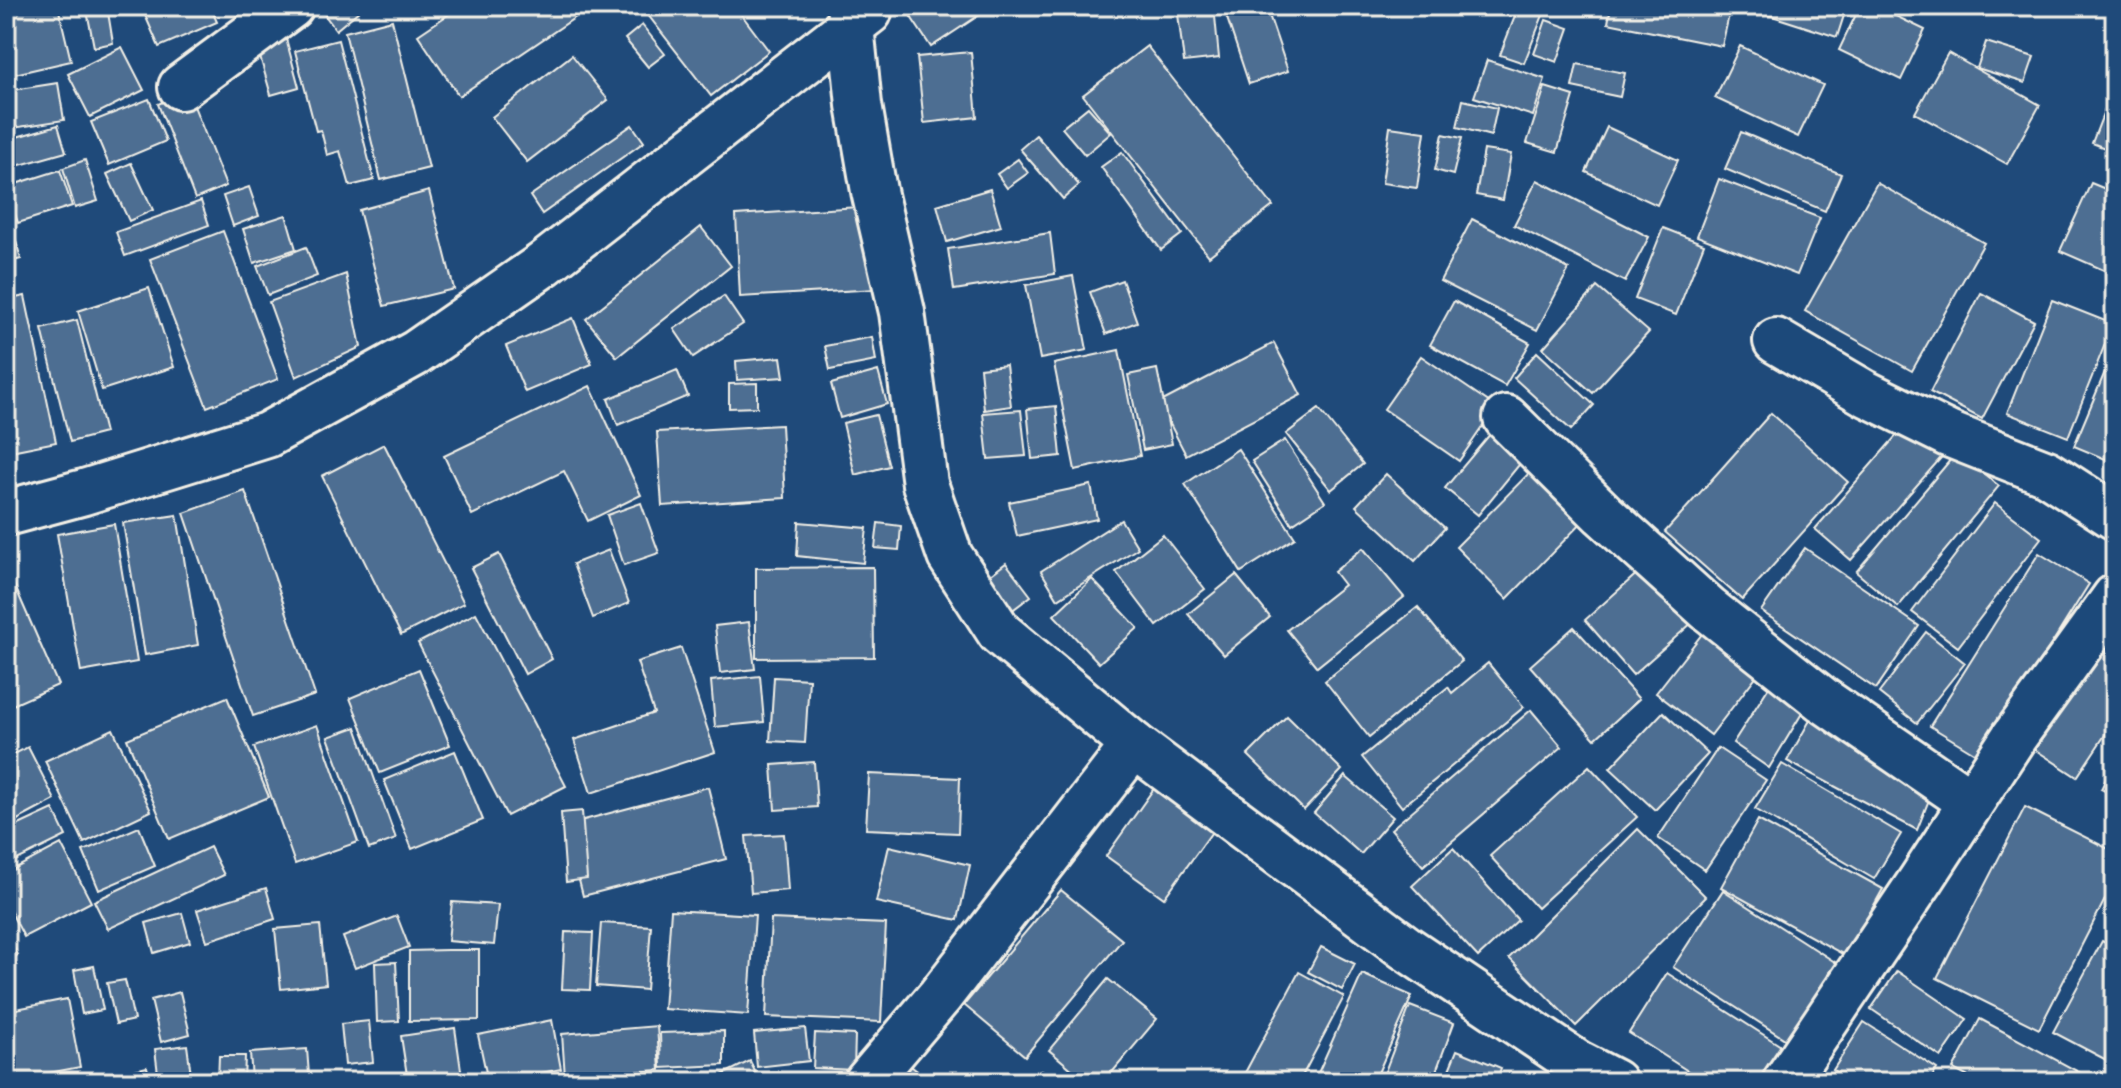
<svg xmlns="http://www.w3.org/2000/svg" width="2121" height="1088" viewBox="0 0 2121 1088" font-family="Sriracha,sans-serif">
	<style>
		.building { fill: #4d6e92; stroke: #f4f1e8; stroke-width: 2 }
		.lines { fill: none; stroke-linecap: round; stroke-linejoin: round }
		.minor-casing { stroke: #f4f1e8; stroke-width: 50 }
		.minor { stroke: #1f4a7a; stroke-width: 44 }
	</style>
	<rect width="100%" height="100%" fill="#1f4a7a"/>
	<filter id="ink" filterUnits="userSpaceOnUse"><feTurbulence type="fractalNoise" baseFrequency=".0125" numOctaves="2"/><feDisplacementMap in="SourceGraphic" scale="16" xChannelSelector="R" yChannelSelector="G"/><feConvolveMatrix kernelMatrix="1 2 1 2 8 2 1 2 1" color-interpolation-filters="sRGB"/></filter>
	<g filter="url(#ink)">
		<g class="building">
			<polygon points="6,6 58,6 71,61 6,76"/>
			<polygon points="86,6 107,6 113,43 94,47"/>
			<polygon points="141,6 210,6 217,22 159,47"/>
			<polygon points="318,6 365,6 336,30"/>
			<polygon points="461,6 592,6 459,96 418,35"/>
			<polygon points="641,6 735,6 769,51 711,96"/>
			<polygon points="927,6 993,6 931,47 911,17"/>
			<polygon points="1177,6 1214,6 1219,58 1184,62"/>
			<polygon points="1223,6 1266,6 1288,71 1249,84"/>
			<polygon points="1519,6 1543,15 1524,63 1500,55"/>
			<polygon points="1611,6 1731,6 1722,46 1608,23"/>
			<polygon points="1752,6 1847,6 1837,37 1750,9"/>
			<polygon points="1860,6 1875,6 1925,30 1901,80 1839,50"/>
			<polygon points="392,20 429,168 381,180 345,32"/>
			<polygon points="1546,20 1569,28 1557,62 1534,54"/>
			<polygon points="642,25 665,54 648,67 625,39"/>
			<polygon points="285,35 299,87 271,95 256,43"/>
			<polygon points="338,40 374,180 350,186 340,151 327,155 321,130 316,131 295,51"/>
			<polygon points="1986,42 2034,57 2025,83 1977,68"/>
			<polygon points="1147,46 1273,206 1209,256 1083,95"/>
			<polygon points="1740,46 1823,85 1798,137 1715,98"/>
			<polygon points="122,47 144,90 90,117 68,74"/>
			<polygon points="971,52 977,117 924,123 917,57"/>
			<polygon points="1948,53 2040,105 2007,164 1915,113"/>
			<polygon points="572,55 608,100 527,162 492,117"/>
			<polygon points="1487,60 1545,79 1533,116 1474,97"/>
			<polygon points="1577,64 1625,73 1620,97 1572,87"/>
			<polygon points="58,83 64,120 6,129 6,91"/>
			<polygon points="1545,87 1574,96 1557,152 1527,143"/>
			<polygon points="188,91 226,186 195,199 158,104"/>
			<polygon points="149,99 166,141 109,165 91,122"/>
			<polygon points="2109,99 2115,101 2115,152 2092,143"/>
			<polygon points="1463,100 1497,108 1491,136 1457,127"/>
			<polygon points="1088,107 1111,133 1085,155 1062,128"/>
			<polygon points="58,125 66,152 6,169 6,140"/>
			<polygon points="632,125 644,142 542,214 530,196"/>
			<polygon points="1390,127 1425,132 1417,188 1382,183"/>
			<polygon points="1607,127 1678,160 1657,205 1586,172"/>
			<polygon points="1741,132 1841,174 1825,211 1725,169"/>
			<polygon points="1443,134 1462,138 1453,175 1435,170"/>
			<polygon points="1036,135 1079,185 1063,199 1020,149"/>
			<polygon points="1484,150 1511,154 1503,200 1476,195"/>
			<polygon points="1122,152 1182,234 1161,250 1101,167"/>
			<polygon points="1018,159 1028,173 1007,188 997,174"/>
			<polygon points="85,160 98,201 75,208 63,168"/>
			<polygon points="131,163 153,210 129,221 107,174"/>
			<polygon points="60,170 72,206 18,223 6,187"/>
			<polygon points="1719,179 1820,218 1797,275 1697,236"/>
			<polygon points="1537,180 1649,237 1625,282 1514,225"/>
			<polygon points="1877,183 1984,243 1912,371 1805,311"/>
			<polygon points="2091,183 2115,193 2115,275 2060,251"/>
			<polygon points="249,187 259,216 233,226 223,196"/>
			<polygon points="990,189 1001,226 947,242 937,205"/>
			<polygon points="429,191 454,289 384,306 359,210"/>
			<polygon points="201,201 209,225 125,256 116,232"/>
			<polygon points="6,206 21,259 6,263"/>
			<polygon points="873,206 877,289 740,297 736,215"/>
			<polygon points="286,215 296,249 254,263 243,229"/>
			<polygon points="1472,219 1569,269 1537,330 1440,281"/>
			<polygon points="701,227 731,266 617,357 586,319"/>
			<polygon points="1663,228 1704,244 1676,315 1635,299"/>
			<polygon points="223,231 278,379 207,407 150,259"/>
			<polygon points="1050,233 1055,274 954,290 948,249"/>
			<polygon points="306,247 317,276 268,295 257,266"/>
			<polygon points="346,274 361,347 296,377 269,302"/>
			<polygon points="1073,276 1087,350 1040,359 1026,285"/>
			<polygon points="1122,280 1137,322 1106,334 1090,292"/>
			<polygon points="1597,287 1649,332 1593,393 1543,348"/>
			<polygon points="149,288 174,367 102,390 78,311"/>
			<polygon points="1981,293 2034,321 1982,419 1930,392"/>
			<polygon points="25,296 56,442 6,452 6,300"/>
			<polygon points="724,296 743,324 693,357 674,329"/>
			<polygon points="2052,300 2113,324 2068,437 2007,413"/>
			<polygon points="1454,301 1530,343 1505,386 1430,345"/>
			<polygon points="573,318 592,364 525,392 506,346"/>
			<polygon points="77,320 105,433 70,442 42,329"/>
			<polygon points="872,337 876,361 830,370 825,346"/>
			<polygon points="1274,343 1301,395 1186,455 1159,403"/>
			<polygon points="2115,348 2115,463 2074,446"/>
			<polygon points="1119,350 1140,456 1075,470 1054,364"/>
			<polygon points="1537,352 1594,405 1571,430 1514,378"/>
			<polygon points="1421,356 1496,407 1459,461 1384,409"/>
			<polygon points="781,357 784,377 737,380 736,361"/>
			<polygon points="1006,365 1011,406 984,410 980,368"/>
			<polygon points="1157,369 1172,444 1143,450 1128,375"/>
			<polygon points="677,370 688,396 618,425 608,399"/>
			<polygon points="878,371 887,404 840,418 831,384"/>
			<polygon points="757,383 757,407 729,408 729,384"/>
			<polygon points="590,386 641,495 588,521 564,471 472,515 444,456"/>
			<polygon points="1056,406 1061,456 1032,459 1027,409"/>
			<polygon points="1319,409 1363,464 1331,490 1286,434"/>
			<polygon points="1021,410 1026,456 988,459 983,413"/>
			<polygon points="1771,413 1848,482 1742,600 1665,532"/>
			<polygon points="876,415 889,466 855,475 843,423"/>
			<polygon points="1910,420 1947,451 1851,560 1815,529"/>
			<polygon points="781,425 785,498 662,506 657,432"/>
			<polygon points="1496,427 1528,454 1478,515 1445,488"/>
			<polygon points="1285,440 1325,502 1292,524 1252,461"/>
			<polygon points="384,444 464,603 401,635 322,476"/>
			<polygon points="1238,449 1295,538 1241,572 1185,484"/>
			<polygon points="1957,452 1999,486 1898,607 1856,572"/>
			<polygon points="1541,461 1591,513 1507,599 1456,547"/>
			<polygon points="1386,474 1445,528 1415,561 1356,506"/>
			<polygon points="1091,485 1097,519 1017,536 1009,502"/>
			<polygon points="245,491 315,695 253,716 184,513"/>
			<polygon points="641,503 659,553 624,565 607,515"/>
			<polygon points="1995,503 2041,538 1958,647 1912,612"/>
			<polygon points="177,515 198,645 145,655 123,523"/>
			<polygon points="1121,520 1138,548 1058,599 1041,571"/>
			<polygon points="799,522 867,528 863,563 797,556"/>
			<polygon points="878,523 901,526 899,550 875,548"/>
			<polygon points="114,524 137,662 81,672 57,534"/>
			<polygon points="1163,535 1205,589 1157,626 1116,572"/>
			<polygon points="1363,548 1404,597 1317,667 1287,630 1344,585 1334,572"/>
			<polygon points="1805,548 1919,626 1876,689 1761,611"/>
			<polygon points="609,550 629,603 593,618 573,564"/>
			<polygon points="2039,553 2089,584 1981,757 1930,726"/>
			<polygon points="499,554 552,659 525,674 471,568"/>
			<polygon points="1650,562 1702,614 1633,675 1585,620"/>
			<polygon points="1006,563 1031,596 1006,615 981,582"/>
			<polygon points="873,567 874,657 756,658 756,568"/>
			<polygon points="7,568 58,685 6,708 6,569"/>
			<polygon points="1236,575 1270,617 1224,655 1188,614"/>
			<polygon points="1092,579 1138,628 1099,663 1054,615"/>
			<polygon points="1418,607 1462,661 1369,737 1325,681"/>
			<polygon points="476,613 566,786 507,816 418,643"/>
			<polygon points="1713,620 1767,662 1711,735 1656,693"/>
			<polygon points="749,622 755,669 720,673 715,626"/>
			<polygon points="1574,627 1639,699 1595,739 1530,666"/>
			<polygon points="1926,632 1965,663 1917,723 1879,693"/>
			<polygon points="2100,637 2115,647 2115,720 2077,777 2028,745"/>
			<polygon points="681,648 715,752 591,793 574,740 654,713 637,662"/>
			<polygon points="1488,663 1524,707 1402,807 1362,757 1448,687 1452,693"/>
			<polygon points="419,669 450,745 380,773 350,698"/>
			<polygon points="760,676 764,722 715,727 711,681"/>
			<polygon points="1776,676 1810,700 1769,768 1733,743"/>
			<polygon points="774,677 809,679 805,743 770,741"/>
			<polygon points="227,697 269,797 169,839 127,739"/>
			<polygon points="1531,710 1562,747 1423,866 1391,829"/>
			<polygon points="1663,712 1708,754 1655,810 1610,768"/>
			<polygon points="1814,713 1936,782 1917,830 1787,761"/>
			<polygon points="1287,716 1342,770 1304,810 1248,755"/>
			<polygon points="317,725 358,842 295,864 254,747"/>
			<polygon points="356,727 396,839 369,849 328,737"/>
			<polygon points="113,729 151,811 84,843 45,761"/>
			<polygon points="28,747 55,800 6,826 6,758"/>
			<polygon points="1718,748 1766,780 1705,870 1658,838"/>
			<polygon points="455,751 483,820 412,849 384,780"/>
			<polygon points="2115,760 2115,796 2101,789"/>
			<polygon points="814,762 817,807 775,810 772,765"/>
			<polygon points="1782,764 1901,834 1874,879 1755,809"/>
			<polygon points="1589,766 1637,817 1537,908 1490,856"/>
			<polygon points="869,774 960,778 958,833 866,829"/>
			<polygon points="1345,776 1393,817 1361,854 1314,813"/>
			<polygon points="708,787 726,859 583,896 565,825"/>
			<polygon points="1155,787 1214,829 1164,898 1106,856"/>
			<polygon points="2025,807 2115,852 2115,880 2039,1029 1937,978"/>
			<polygon points="53,809 66,836 7,865 6,831"/>
			<polygon points="582,811 587,879 566,882 561,813"/>
			<polygon points="1758,820 1883,889 1846,956 1721,887"/>
			<polygon points="139,827 155,866 99,890 83,851"/>
			<polygon points="1638,829 1706,897 1576,1026 1509,958"/>
			<polygon points="784,834 788,890 751,893 746,836"/>
			<polygon points="61,844 91,902 24,937 6,903 6,873"/>
			<polygon points="889,846 970,865 958,920 876,902"/>
			<polygon points="210,847 224,875 108,929 94,901"/>
			<polygon points="1453,848 1518,920 1478,957 1412,886"/>
			<polygon points="266,888 275,919 207,941 197,910"/>
			<polygon points="1061,890 1122,940 1025,1056 964,1005"/>
			<polygon points="1723,890 1838,964 1788,1041 1673,967"/>
			<polygon points="452,902 498,905 494,945 448,941"/>
			<polygon points="671,910 755,915 748,1015 664,1009"/>
			<polygon points="182,913 190,942 154,953 146,923"/>
			<polygon points="397,916 409,947 355,968 343,937"/>
			<polygon points="771,919 886,924 881,1022 766,1017"/>
			<polygon points="601,923 651,926 646,990 596,986"/>
			<polygon points="320,925 326,984 281,989 275,929"/>
			<polygon points="565,932 593,933 590,990 562,989"/>
			<polygon points="6,933 18,955 6,962"/>
			<polygon points="2102,941 2115,948 2114,1064 2053,1032"/>
			<polygon points="1321,947 1355,964 1342,990 1308,972"/>
			<polygon points="447,950 479,950 479,1020 409,1021 409,951"/>
			<polygon points="396,962 399,1021 377,1022 375,963"/>
			<polygon points="94,966 103,1010 82,1014 74,970"/>
			<polygon points="1897,971 1967,1019 1941,1057 1871,1009"/>
			<polygon points="1299,972 1344,997 1299,1082 1240,1082"/>
			<polygon points="1667,973 1781,1046 1757,1082 1705,1082 1629,1033"/>
			<polygon points="1362,974 1412,996 1374,1082 1314,1082"/>
			<polygon points="1108,979 1157,1019 1104,1082 1087,1082 1049,1050"/>
			<polygon points="125,980 134,1020 116,1024 107,983"/>
			<polygon points="180,992 190,1034 161,1042 151,1000"/>
			<polygon points="67,999 80,1067 18,1079 6,1011"/>
			<polygon points="1410,1006 1454,1023 1432,1082 1381,1082"/>
			<polygon points="1980,1019 2090,1078 2087,1082 1978,1082 1953,1069"/>
			<polygon points="552,1020 561,1069 498,1082 488,1082 478,1035"/>
			<polygon points="369,1021 373,1062 345,1065 341,1024"/>
			<polygon points="1864,1022 1937,1069 1929,1082 1851,1082 1833,1070"/>
			<polygon points="657,1026 660,1070 565,1077 562,1034"/>
			<polygon points="455,1028 462,1077 433,1082 408,1082 401,1036"/>
			<polygon points="805,1028 809,1061 757,1067 754,1033"/>
			<polygon points="724,1031 724,1065 661,1068 660,1033"/>
			<polygon points="815,1033 855,1035 854,1070 813,1068"/>
			<polygon points="187,1045 192,1082 159,1082 155,1049"/>
			<polygon points="307,1049 309,1075 252,1079 250,1053"/>
			<polygon points="1457,1050 1501,1068 1496,1082 1444,1082"/>
			<polygon points="897,1055 931,1082 876,1082"/>
			<polygon points="219,1056 245,1056 244,1082 218,1082"/>
			<polygon points="750,1061 760,1082 720,1082 718,1077"/>
			<polygon points="147,1067 151,1082 99,1082 98,1079"/>
			<polygon points="1041,1070 1075,1082 1036,1082"/>
			<polygon points="714,1075 714,1082 665,1082 665,1076"/>
		</g>
		<g class="lines">
			<defs>
				<g id="minor">
					<polyline points="849,6 859,105 874,191 902,312 925,484 950,556 1000,633 1134,745 1406,948 1577,1063 1614,1082"/>
					<polyline points="181,87 291,6"/>
					<polyline points="1776,341 1865,393 1948,434 2047,473 2115,517"/>
					<polyline points="1506,418 1603,514 1708,609 1823,700 1971,802"/>
					<polyline points="6,513 84,492 267,435 416,353 544,264 869,12"/>
					<polyline points="867,1082 940,996 1134,745"/>
					<polyline points="1785,1082 1921,880 2014,737 2115,597"/>
				</g>
			</defs>
			<use href="#minor" class="minor-casing"/>
			<use href="#minor" class="minor"/>
		</g>
	</g>
	<rect width="2121" height="1088" fill="none" stroke="#1f4a7a" stroke-width="32"/>
	<rect x="16" y="16" width="2089" height="1056" fill="none" stroke="#f4f1e8" stroke-width="3" filter="url(#ink)"/>
</svg>
